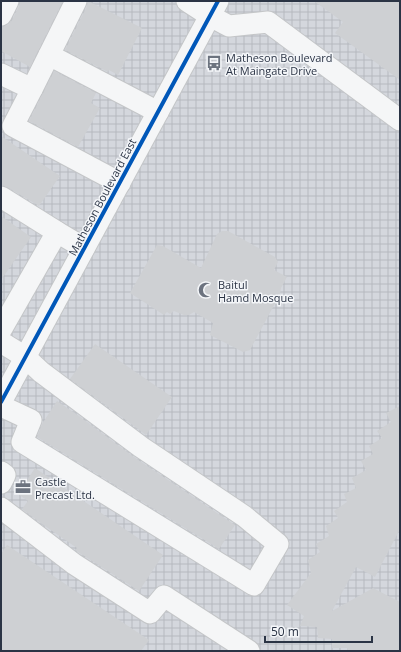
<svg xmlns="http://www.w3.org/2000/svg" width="401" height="652" viewBox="0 0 401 652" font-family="'Open Sans',sans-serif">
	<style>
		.industrial { fill: url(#industrial-grid) }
		.building { fill: #ced0d3 }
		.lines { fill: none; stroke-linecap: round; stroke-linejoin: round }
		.minor-casing { stroke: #c4c6c8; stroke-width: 23 }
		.minor { stroke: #f5f6f7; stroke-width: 21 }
		.cycleway-casing { stroke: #f4f6f9; stroke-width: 6 }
		.cycleway { stroke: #0057b8; stroke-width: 4 }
		.labels { text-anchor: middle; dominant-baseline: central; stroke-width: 3; stroke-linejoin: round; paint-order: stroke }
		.poi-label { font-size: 11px; fill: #2b3445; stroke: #f4f6f9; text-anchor: start }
		.street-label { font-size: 11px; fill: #2b3445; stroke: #f4f6f9 }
	</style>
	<defs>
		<pattern id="industrial-grid" width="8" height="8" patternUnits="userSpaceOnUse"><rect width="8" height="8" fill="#d4d7dd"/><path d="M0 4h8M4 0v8" fill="none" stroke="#b6b9bf"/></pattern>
	</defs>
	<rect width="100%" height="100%" fill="#e6e8ea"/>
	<rect class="industrial" x="1" y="1" width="399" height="650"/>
	<g class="building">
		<polygon points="20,1 63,1 30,67 1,51 1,29 2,27 8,25 12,20 19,6"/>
		<polygon points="88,1 142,28 118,75 109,70 108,72 65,50 87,6"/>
		<polygon points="314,1 400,1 400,80 335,33 343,22"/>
		<polygon points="54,71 96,93 91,103 100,108 78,147 29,121"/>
		<polygon points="1,136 60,176 39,206 7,187 1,185"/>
		<polygon points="1,216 31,237 1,280"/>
		<polygon points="222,231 228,231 275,257 278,262 274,270 287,277 281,288 280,294 250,350 243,352 210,335 213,323 194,312 189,315 184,315 174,311 170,314 167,312 164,315 130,293 157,245 163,246 201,268 217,234"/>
		<polygon points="95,344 172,397 146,435 70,379"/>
		<polygon points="57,401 79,416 134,457 235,525 219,549 37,437 42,424"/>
		<polygon points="400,406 400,529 375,577 356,567 332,611 373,588 400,602 400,651 348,651 347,648 332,648 332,639 318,638 317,627 300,626 304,616 287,605 311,573 308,560 320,552 316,544 329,536 326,526 338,518 334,511 347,502 344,494 356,488 352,478 366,470 361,461 373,454 369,446 382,438 377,431 391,422 386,413"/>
		<polygon points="35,468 163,555 139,591 81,554 75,550 77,548 42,524 22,509 28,501 18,494"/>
		<polygon points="7,545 149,640 141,651 1,651 1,554"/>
	</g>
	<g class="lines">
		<defs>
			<g id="minor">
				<polyline points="187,1 210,16 229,26 268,22 319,60 400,120"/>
				<polyline points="1,15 8,1"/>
				<polyline points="49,55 158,112"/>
				<polyline points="1,74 32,89 76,1"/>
				<polyline points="32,89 13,126 120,183"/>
				<polyline points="1,197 57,232"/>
				<polyline points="1,330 57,232 84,248"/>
				<polyline points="1,342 25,357 41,372 141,447 244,516 278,544 254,585 22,442 31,420 1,406"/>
				<polyline points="1,402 218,1"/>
				<polyline points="1,472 5,475 1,483"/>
				<polyline points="1,508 74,564 150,613 164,596 249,651"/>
			</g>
		</defs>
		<use href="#minor" class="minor-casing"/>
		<use href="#minor" class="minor"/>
		<defs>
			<polyline id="cycleway" points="1,402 218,1"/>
		</defs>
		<use href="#cycleway" class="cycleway-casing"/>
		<use href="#cycleway" class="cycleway"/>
	</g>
	<defs>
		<symbol id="bus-bare" viewBox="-9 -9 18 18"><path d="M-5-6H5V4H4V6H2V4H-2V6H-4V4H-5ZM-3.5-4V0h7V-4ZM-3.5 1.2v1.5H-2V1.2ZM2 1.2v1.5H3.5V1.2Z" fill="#6c737f" stroke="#f4f6f9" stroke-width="2.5" paint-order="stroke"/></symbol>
		<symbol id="mosque-bare" viewBox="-9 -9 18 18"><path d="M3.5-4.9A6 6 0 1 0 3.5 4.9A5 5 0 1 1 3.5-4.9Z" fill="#6c737f" stroke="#f4f6f9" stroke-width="2.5" paint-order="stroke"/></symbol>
		<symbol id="office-bare" viewBox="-9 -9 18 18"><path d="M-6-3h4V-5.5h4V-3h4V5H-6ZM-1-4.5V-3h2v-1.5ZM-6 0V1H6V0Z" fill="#6c737f" stroke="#f4f6f9" stroke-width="2.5" paint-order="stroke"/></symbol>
	</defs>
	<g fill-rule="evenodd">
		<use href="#bus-bare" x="203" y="52" width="22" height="22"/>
		<use href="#mosque-bare" x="195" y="279" width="22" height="22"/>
		<use href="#office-bare" x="12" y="476" width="22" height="22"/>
	</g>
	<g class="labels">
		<g class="poi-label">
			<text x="226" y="57">Matheson Boulevard<tspan x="226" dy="13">At Maingate Drive</tspan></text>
			<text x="218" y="284">Baitul<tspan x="218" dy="13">Hamd Mosque</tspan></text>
			<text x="35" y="481">Castle<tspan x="35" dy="13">Precast Ltd.</tspan></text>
		</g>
		<g class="street-label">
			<text transform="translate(102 197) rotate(-62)">Matheson Boulevard East</text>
		</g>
	</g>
	<rect width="401" height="652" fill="none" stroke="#2b3445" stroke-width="4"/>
	<path d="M265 636v6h107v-6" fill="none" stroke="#2b3445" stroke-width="2"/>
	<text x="271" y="636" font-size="12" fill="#2b3445" stroke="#f4f6f9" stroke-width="3" paint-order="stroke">50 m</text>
</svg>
